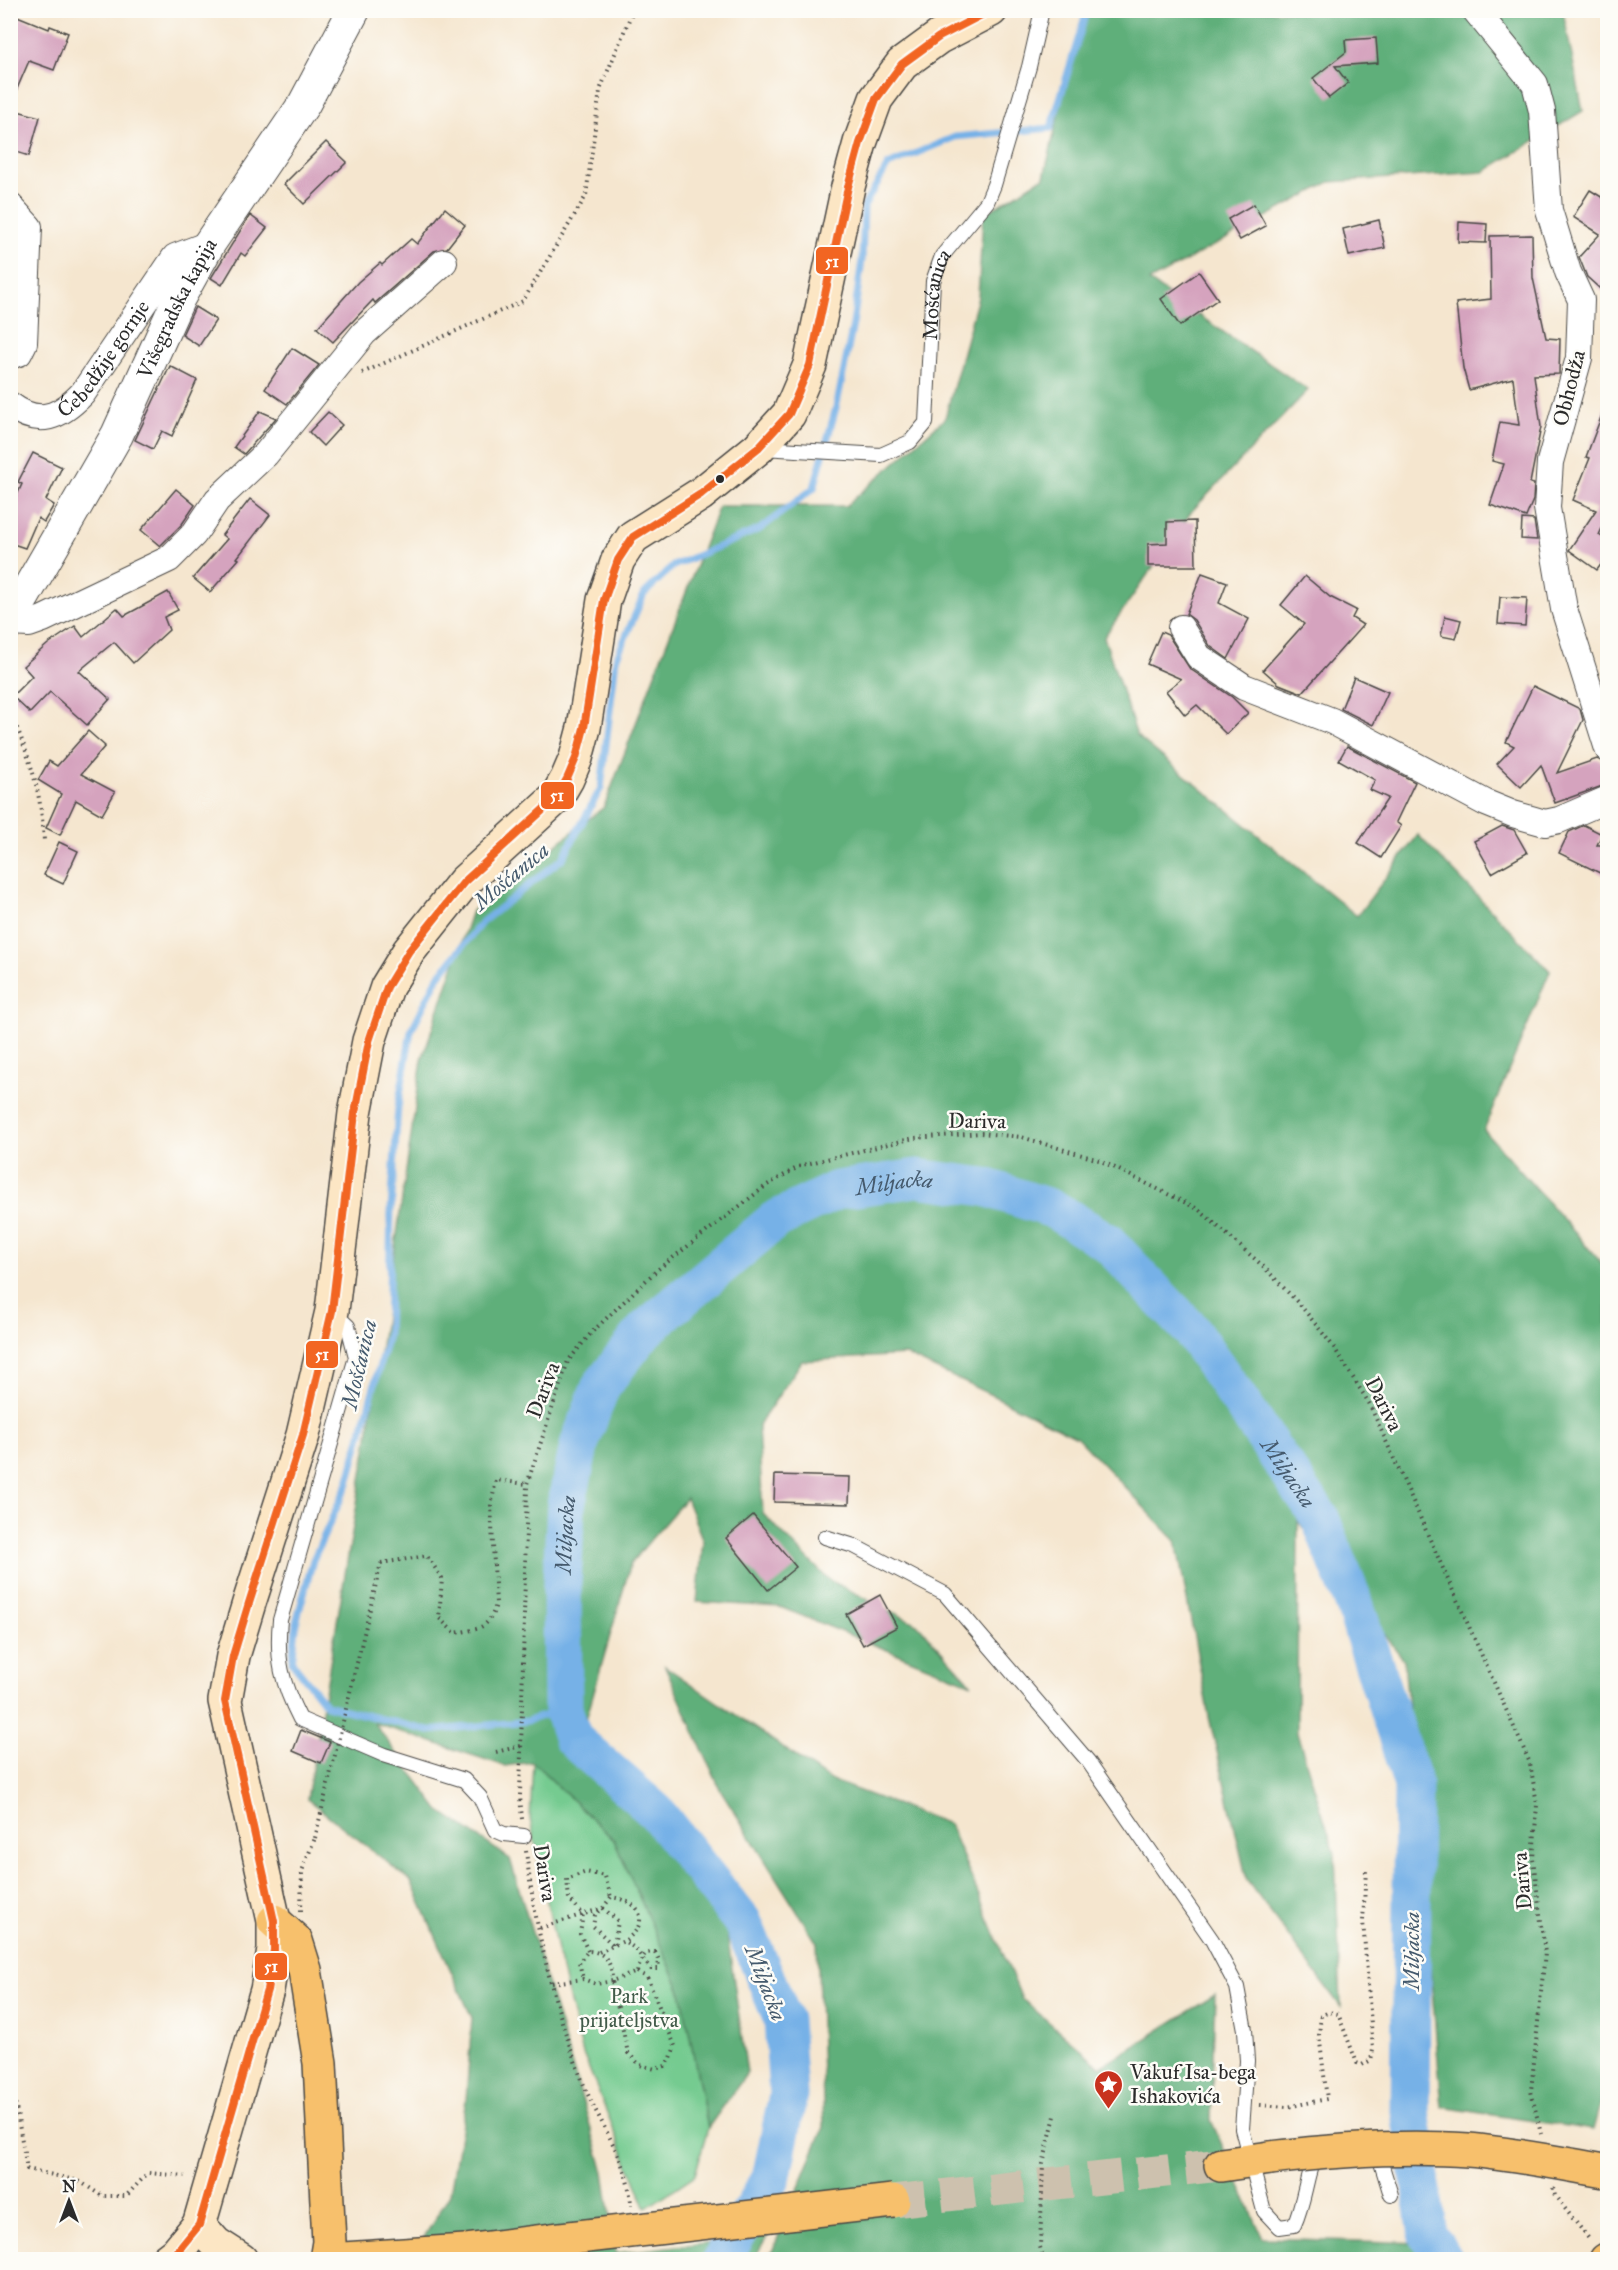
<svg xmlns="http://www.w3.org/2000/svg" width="1618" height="2270" viewBox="0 0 1618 2270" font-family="'IM FELL Great Primer',serif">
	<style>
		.green { fill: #74cb90; stroke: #507b5e; stroke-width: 1.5 }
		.forest { fill: #5faf7a; stroke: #456d52; stroke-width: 1.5 }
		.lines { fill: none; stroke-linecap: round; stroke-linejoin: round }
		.stream { stroke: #76b1e7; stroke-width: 7 }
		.river { stroke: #76b1e7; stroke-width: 39 }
		.building { fill: #d5a3be }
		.primary-tunnel { stroke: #cdc1ae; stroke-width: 33; stroke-dasharray: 33 16; stroke-linecap: butt }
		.service-casing { stroke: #494744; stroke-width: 16 }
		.minor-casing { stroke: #494744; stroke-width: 28 }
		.tertiary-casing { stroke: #494744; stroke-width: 34 }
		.secondary-casing { stroke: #494744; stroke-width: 36 }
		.primary-casing { stroke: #494744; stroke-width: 36 }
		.path { stroke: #494744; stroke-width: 4; stroke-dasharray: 1.5 4.5; stroke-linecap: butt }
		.service { stroke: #fff; stroke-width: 14 }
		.minor { stroke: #fff; stroke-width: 26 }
		.tertiary { stroke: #fff; stroke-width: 32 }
		.secondary { stroke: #fce6c4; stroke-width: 33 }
		.primary { stroke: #f7c06c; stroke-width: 33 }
		.primary-bridge-casing { stroke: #494744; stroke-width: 36; stroke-linecap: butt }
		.path-bridge { stroke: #494744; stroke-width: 4; stroke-dasharray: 1.5 4.5; stroke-linecap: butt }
		.primary-bridge { stroke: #f7c06c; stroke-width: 33 }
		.bus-1-casing { stroke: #fdfcf7; stroke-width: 12 }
		.bus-1 { stroke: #f26522; stroke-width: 8 }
		.bus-dot { fill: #2b2b2b; stroke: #fdfcf7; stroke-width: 2 }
		.labels { text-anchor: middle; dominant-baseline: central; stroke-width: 5; stroke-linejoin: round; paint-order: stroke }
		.street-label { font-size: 21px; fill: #2b2b2b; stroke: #fdfcf7 }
		.park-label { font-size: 21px; fill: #415b49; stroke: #fdfcf7 }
		.poi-label { font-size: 21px; fill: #2b2b2b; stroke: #fdfcf7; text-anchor: start }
		.water-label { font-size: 22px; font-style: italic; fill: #455a6d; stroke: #fdfcf7 }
		.line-badge { stroke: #fdfcf7; stroke-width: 2 }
		.badge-label { font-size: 16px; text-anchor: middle; font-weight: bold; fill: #fff }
	</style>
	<rect width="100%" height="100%" fill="#fdfcf7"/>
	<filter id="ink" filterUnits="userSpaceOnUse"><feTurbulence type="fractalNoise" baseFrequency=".0167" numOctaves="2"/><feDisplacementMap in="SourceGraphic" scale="12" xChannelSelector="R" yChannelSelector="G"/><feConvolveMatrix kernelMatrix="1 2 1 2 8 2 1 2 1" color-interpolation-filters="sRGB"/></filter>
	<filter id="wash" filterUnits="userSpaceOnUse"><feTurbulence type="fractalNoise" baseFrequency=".008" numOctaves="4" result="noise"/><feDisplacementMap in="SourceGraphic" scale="24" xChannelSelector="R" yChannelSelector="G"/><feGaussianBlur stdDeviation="1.35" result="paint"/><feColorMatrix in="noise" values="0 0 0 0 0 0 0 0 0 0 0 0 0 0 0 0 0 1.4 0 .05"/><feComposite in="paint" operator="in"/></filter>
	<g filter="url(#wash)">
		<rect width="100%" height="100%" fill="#f5e6cf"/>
		<polygon class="green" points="533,1762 614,1840 681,1991 708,2128 695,2175 646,2208 583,2054 557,1950 530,1819"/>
		<g class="forest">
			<polygon points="1092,11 1563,11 1583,111 1484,172 1330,182 1149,281 1308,390 1192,511 1104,637 1137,736 1357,916 1418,835 1550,971 1484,1130 1607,1269 1608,2074 1593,2130 1442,2107 1404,1660 1298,1521 1297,1733 1335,1854 1341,2007 1247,1881 1209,1717 1176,1541 1077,1437 1000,1399 906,1355 802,1361 758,1426 763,1514 829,1580 917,1624 972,1684 780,1607 697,1602 703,1541 686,1498 631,1563 582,1733 725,1919 747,2073 708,2128 681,1991 614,1840 533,1762 505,1766 374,1723 439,1810 510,1859 604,2172 616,2253 767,2236 754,2259 411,2259 450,2194 466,2100 472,2018 411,1881 307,1799 366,1450 422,1059 472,911 604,807 719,506 846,506 945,418 978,297 983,215 1044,177 1077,35"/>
			<polygon points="665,1666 830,1780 949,1824 1022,1999 1101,2067 1215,1995 1211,2120 1263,2238 1422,2243 1428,2259 769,2259 824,2127 817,1943 720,1789"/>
		</g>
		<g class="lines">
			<polyline class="stream" points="563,1709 527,1721 429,1731 326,1705 292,1662 297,1619 313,1560 348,1483 388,1335 391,1210 398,1107 411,1031 438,977 482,922 563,858 601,788 616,659 644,594 673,566 760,529 814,488 837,404 853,324 862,260 864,206 888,165 955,137 1051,128 1087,10"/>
			<path class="river" id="s1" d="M721 2260 771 2179 788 2095 783 2020 742 1921 656 1812 573 1739 563 1709 562 1583 566 1505 580 1442 601 1386 645 1330 775 1220 837 1190 917 1178 985 1187 1053 1209 1107 1242 1191 1330 1320 1518 1354 1603 1413 1785 1410 2111 1428 2234 1443 2260"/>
		</g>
		<g id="blocks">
			<g class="building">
				<polygon points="10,13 49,29 50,26 68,33 54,70 29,61 10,105"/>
				<polygon points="1376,38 1378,63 1335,66 1348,83 1329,98 1313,78 1346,52 1345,40"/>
				<polygon points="10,109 40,117 29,156 10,150"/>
				<polygon points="326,142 347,162 304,204 284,184"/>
				<polygon points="1590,190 1608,201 1608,296 1587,277 1579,257 1600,234 1573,217"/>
				<polygon points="1254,204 1266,226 1240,240 1228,219"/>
				<polygon points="445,208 465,225 447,248 434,251 375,303 373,300 333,342 317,328 358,282 380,263 382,265 411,239 417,244"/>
				<polygon points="250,215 267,228 245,256 241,253 222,285 211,278"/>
				<polygon points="1379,220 1385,248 1349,256 1343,229"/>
				<polygon points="1459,222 1487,224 1486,243 1458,242"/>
				<polygon points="1532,235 1533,278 1546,338 1560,339 1559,374 1534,375 1541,427 1530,483 1534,484 1533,500 1526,517 1490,505 1504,464 1492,461 1500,422 1519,425 1513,378 1469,390 1463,368 1456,303 1491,299 1490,236"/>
				<polygon points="1199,272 1218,299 1180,326 1161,299"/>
				<polygon points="195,307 216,320 199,346 182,335"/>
				<polygon points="292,348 319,365 287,404 265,389"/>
				<polygon points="170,366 197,380 172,436 162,431 153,449 135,440"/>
				<polygon points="1606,404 1608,515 1599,535 1608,541 1608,555 1597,570 1569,550 1596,510 1573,500 1590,458 1586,457"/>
				<polygon points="260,411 276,418 244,454 234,447"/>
				<polygon points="328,412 342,425 323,446 309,432"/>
				<polygon points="33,453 62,467 46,500 54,505 44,522 38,518 25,548 10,543 10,511 22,484 18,482"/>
				<polygon points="176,489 195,505 182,524 160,546 141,530"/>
				<polygon points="250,499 270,515 237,558 239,559 210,592 193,578 227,539 222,535"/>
				<polygon points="1522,519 1534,520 1537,540 1521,539"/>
				<polygon points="1195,521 1196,566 1148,566 1148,544 1167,543 1167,522"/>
				<polygon points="1202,573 1227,582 1219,603 1249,619 1228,659 1210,646 1194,620 1186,614"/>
				<polygon points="1305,576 1330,597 1356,610 1352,618 1363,625 1302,693 1279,684 1263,670 1304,624 1281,605"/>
				<polygon points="168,592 178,610 164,617 169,630 133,663 114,642 79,671 110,699 87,725 50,692 30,713 12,696 32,676 23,666 48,644 75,626 83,637 117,608 124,616"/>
				<polygon points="1500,597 1527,598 1525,626 1498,624"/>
				<polygon points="1445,616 1461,620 1456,639 1441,636"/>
				<polygon points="1161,632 1168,635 1190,669 1232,697 1248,713 1226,734 1197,705 1185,715 1166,691 1181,679 1147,664"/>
				<polygon points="1354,677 1388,692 1373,725 1341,709"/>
				<polygon points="1533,686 1580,709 1583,720 1557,773 1597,759 1608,764 1608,784 1555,803 1541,765 1521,787 1497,764 1514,746 1506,742"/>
				<polygon points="88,731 105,746 81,774 115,792 102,815 76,800 60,835 46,828 61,794 38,780 49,761 57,766"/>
				<polygon points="1347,746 1415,782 1396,822 1401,826 1381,858 1358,843 1388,798 1370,790 1375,780 1339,760"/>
				<polygon points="1584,825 1602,834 1597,845 1608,845 1608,877 1559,853 1569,832"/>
				<polygon points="1502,826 1514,830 1527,853 1492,873 1474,841"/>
				<polygon points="59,842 78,851 63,884 44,875"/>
				<polygon points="775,1475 850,1477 849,1504 774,1502"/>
				<polygon points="753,1515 796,1567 768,1590 726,1538"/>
				<polygon points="880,1595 897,1627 863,1645 846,1614"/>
				<polygon points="301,1730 330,1742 321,1763 293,1751"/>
			</g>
		</g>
	</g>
	<g filter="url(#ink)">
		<use href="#blocks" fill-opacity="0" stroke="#494744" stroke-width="1.5"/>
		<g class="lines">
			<polyline class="primary-tunnel" points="893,2201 1221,2165"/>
			<defs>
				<g id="service">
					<path id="s2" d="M763 448 881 455 910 442 926 423 933 281 942 256 987 202 994 185 1029 67 1042 10"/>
					<path d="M333 1312 348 1326 356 1357 280 1620C276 1659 282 1684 300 1719L384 1755 464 1780 480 1797 495 1830 504 1834 524 1836"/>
					<path d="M825 1537 854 1546 945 1594 1088 1761 1212 1940 1237 1987 1245 2030 1247 2061 1242 2129 1264 2211 1279 2227 1294 2225C1305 2200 1305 2180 1315 2154"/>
					<polyline points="1373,2151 1378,2153 1391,2195"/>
				</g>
				<g id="minor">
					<polyline points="1475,10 1535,84 1542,111 1549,210 1568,272 1581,300 1579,358 1550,462 1547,508 1564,609 1608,749"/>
					<polyline points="10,206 29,227 24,343 19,353 10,356"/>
					<path id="s3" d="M10 405C39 427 60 417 83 393L175 257 209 244"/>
					<polyline points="10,623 29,624 43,619 169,559 194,534 217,500 266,454 364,333 444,262"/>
					<polyline points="1181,628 1199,657 1244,687 1332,721 1486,803 1513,814 1545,823 1559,820 1608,799"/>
				</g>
				<g id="tertiary">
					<path id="s4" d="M10 610 23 598 117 435 179 298 209 244 304 104 354 10"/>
				</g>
				<g id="secondary">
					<polyline points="199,2225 216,2244 241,2260"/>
					<polyline points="167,2260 176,2253 199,2225 267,1990 274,1950 274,1921 225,1701 233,1656 249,1603 303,1435 332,1311 355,1113 369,1041 387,987 409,951 464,882 556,798 567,779 576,758 584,728 604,600 618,560 633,537 701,494 758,448 789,414 810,365 848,187 860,143 876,99 902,64 939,37 991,10"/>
				</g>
				<g id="primary">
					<polyline points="274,1921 296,1941 305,1970 320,2063 329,2242 326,2260"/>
					<polyline points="1221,2165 1270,2158"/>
					<polyline points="328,2260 465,2251 552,2240"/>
					<polyline points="1606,2260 1608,2259"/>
				</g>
			</defs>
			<use href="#service" class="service-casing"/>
			<use href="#minor" class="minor-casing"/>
			<use href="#tertiary" class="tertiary-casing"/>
			<use href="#secondary" class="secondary-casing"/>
			<use href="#primary" class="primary-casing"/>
			<g class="path">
				<polyline points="362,373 523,301 586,196 600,90 633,10"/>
				<path d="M10 711C30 758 41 790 44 841"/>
				<path d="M381 1563 427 1556 442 1578 439 1618 455 1633C479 1629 489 1629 496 1604L491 1506 496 1480 527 1484"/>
				<polyline points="496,1752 521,1746"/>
				<polyline points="522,1819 520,1796 527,1484 568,1361 592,1332 657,1270 767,1185 802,1165 914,1138 981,1133 1021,1137 1099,1160 1198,1209 1264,1267 1301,1306 1333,1346 1369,1403 1530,1763 1537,1804 1533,1859 1545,1953 1531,2091 1541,2134"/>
				<path d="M526 1851C535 1928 554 2007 582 2080 598 2123 629 2159 631 2206"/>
				<polygon points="603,1908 618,1921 614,1946 593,1926 595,1915"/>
				<polyline points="301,1911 302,1871 315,1838"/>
				<path d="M540 1928 603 1908 611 1897C641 1901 652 1923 624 1941"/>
				<polyline points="588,1951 580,1934 583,1914 569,1899 567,1879 586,1872 605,1876 611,1897"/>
				<polyline points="599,1952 624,1941 636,1949 642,1958 637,1972"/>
				<polygon points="655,1952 659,1960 658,1969 651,1969 642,1958 646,1953"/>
				<polygon points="637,1972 647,1977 675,2046 671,2058 665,2066 655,2069 640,2065 628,2053 612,1981"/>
				<path d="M552 1983 583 1979 596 1984 612 1981C612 1964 607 1952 588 1951L579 1962 583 1979"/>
				<polyline points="10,2074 27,2169 79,2181 102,2196 126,2196 148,2173 185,2176"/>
				<polyline points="1260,2105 1287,2107 1327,2099 1319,2034 1321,2016 1329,2012 1338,2014 1357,2063 1362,2065 1371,2060 1373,2050 1363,1921 1366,1870"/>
				<polyline points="1553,2188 1555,2196 1590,2240"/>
				<polyline points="1044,2260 1040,2247 1043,2164 1055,2116"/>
			</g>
			<use href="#service" class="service"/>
			<use href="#minor" class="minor"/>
			<use href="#tertiary" class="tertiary"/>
			<use href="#secondary" class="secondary"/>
			<use href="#primary" class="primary"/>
			<defs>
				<g id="primary-bridge">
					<path d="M1270 2158C1336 2150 1402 2145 1468 2150 1514 2154 1559 2163 1605 2171"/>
					<polyline points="552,2240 893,2201"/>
				</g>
			</defs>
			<use href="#primary-bridge" class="primary-bridge-casing"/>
			<polyline class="path-bridge" points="315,1838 381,1563"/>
			<use href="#primary-bridge" class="primary-bridge"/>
			<defs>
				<polyline id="bus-1" points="167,2260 176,2253 199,2225 267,1990 274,1950 274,1921 225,1701 233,1656 249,1603 303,1435 332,1311 355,1113 369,1041 387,987 409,951 464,882 556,798 567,779 576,758 584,728 604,600 618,560 633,537 701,494 758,448 789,414 810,365 848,187 860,143 876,99 902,64 939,37 991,10"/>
			</defs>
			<use href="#bus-1" class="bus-1-casing"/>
			<use href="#bus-1" class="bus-1"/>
		</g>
	</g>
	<defs>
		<symbol id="sight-pin" viewBox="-11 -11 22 30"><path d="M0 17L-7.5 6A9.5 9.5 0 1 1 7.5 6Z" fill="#c8321e" stroke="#fdfcf7"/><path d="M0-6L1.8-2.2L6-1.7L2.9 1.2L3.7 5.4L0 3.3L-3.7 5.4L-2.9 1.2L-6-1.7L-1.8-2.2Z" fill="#fff"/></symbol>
	</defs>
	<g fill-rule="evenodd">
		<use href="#sight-pin" x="1092" y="2068" width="33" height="45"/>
	</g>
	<circle class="bus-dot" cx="720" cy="479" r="5"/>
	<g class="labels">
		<g class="street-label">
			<text stroke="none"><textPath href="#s2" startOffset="304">Mošćanica</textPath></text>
			<text stroke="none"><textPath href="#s4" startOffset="346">Višegradska kapija</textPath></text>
			<text stroke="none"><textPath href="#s3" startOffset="123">Ćebedžije gornje</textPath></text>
			<text transform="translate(1569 388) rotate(-76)">Obhodža</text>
			<text transform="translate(977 1121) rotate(1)">Dariva</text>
			<text transform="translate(543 1390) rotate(-69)">Dariva</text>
			<text transform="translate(1384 1404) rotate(63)">Dariva</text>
			<text transform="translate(545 1873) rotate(81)">Dariva</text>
			<text transform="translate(1522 1881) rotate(-95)">Dariva</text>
		</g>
		<g class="park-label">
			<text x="629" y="1996">Park<tspan x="629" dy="24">prijateljstva</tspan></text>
		</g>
		<g class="poi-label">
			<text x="1130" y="2072">Vakuf Isa-bega<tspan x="1130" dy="24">Ishakovića</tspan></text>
		</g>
		<g class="water-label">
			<text transform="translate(511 876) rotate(-40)">Mošćanica</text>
			<text stroke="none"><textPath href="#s1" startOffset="1341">Miljacka</textPath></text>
			<text transform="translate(359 1364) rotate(-77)">Mošćanica</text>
			<text stroke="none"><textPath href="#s1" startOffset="1862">Miljacka</textPath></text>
			<text stroke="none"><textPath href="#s1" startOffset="819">Miljacka</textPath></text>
			<text transform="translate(1411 1951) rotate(-90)">Miljacka</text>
			<text transform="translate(766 1983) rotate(69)">Miljacka</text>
		</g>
	</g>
	<g class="line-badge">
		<rect x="815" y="246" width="34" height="29" rx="6" fill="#f26522"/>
		<rect x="540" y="781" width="35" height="29" rx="6" fill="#f26522"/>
		<rect x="305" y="1340" width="34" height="29" rx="6" fill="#f26522"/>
		<rect x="254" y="1952" width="34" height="29" rx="6" fill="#f26522"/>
	</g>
	<g class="badge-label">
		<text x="832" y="267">51</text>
		<text x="557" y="801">51</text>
		<text x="322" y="1360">51</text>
		<text x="271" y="1972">51</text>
	</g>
	<rect width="1618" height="2270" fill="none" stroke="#fdfcf7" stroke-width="36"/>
	<g transform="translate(69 2201)" stroke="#fdfcf7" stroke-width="4.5" paint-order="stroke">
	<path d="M0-4.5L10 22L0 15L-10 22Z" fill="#2b2b2b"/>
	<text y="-9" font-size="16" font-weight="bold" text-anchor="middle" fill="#2b2b2b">N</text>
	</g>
</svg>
